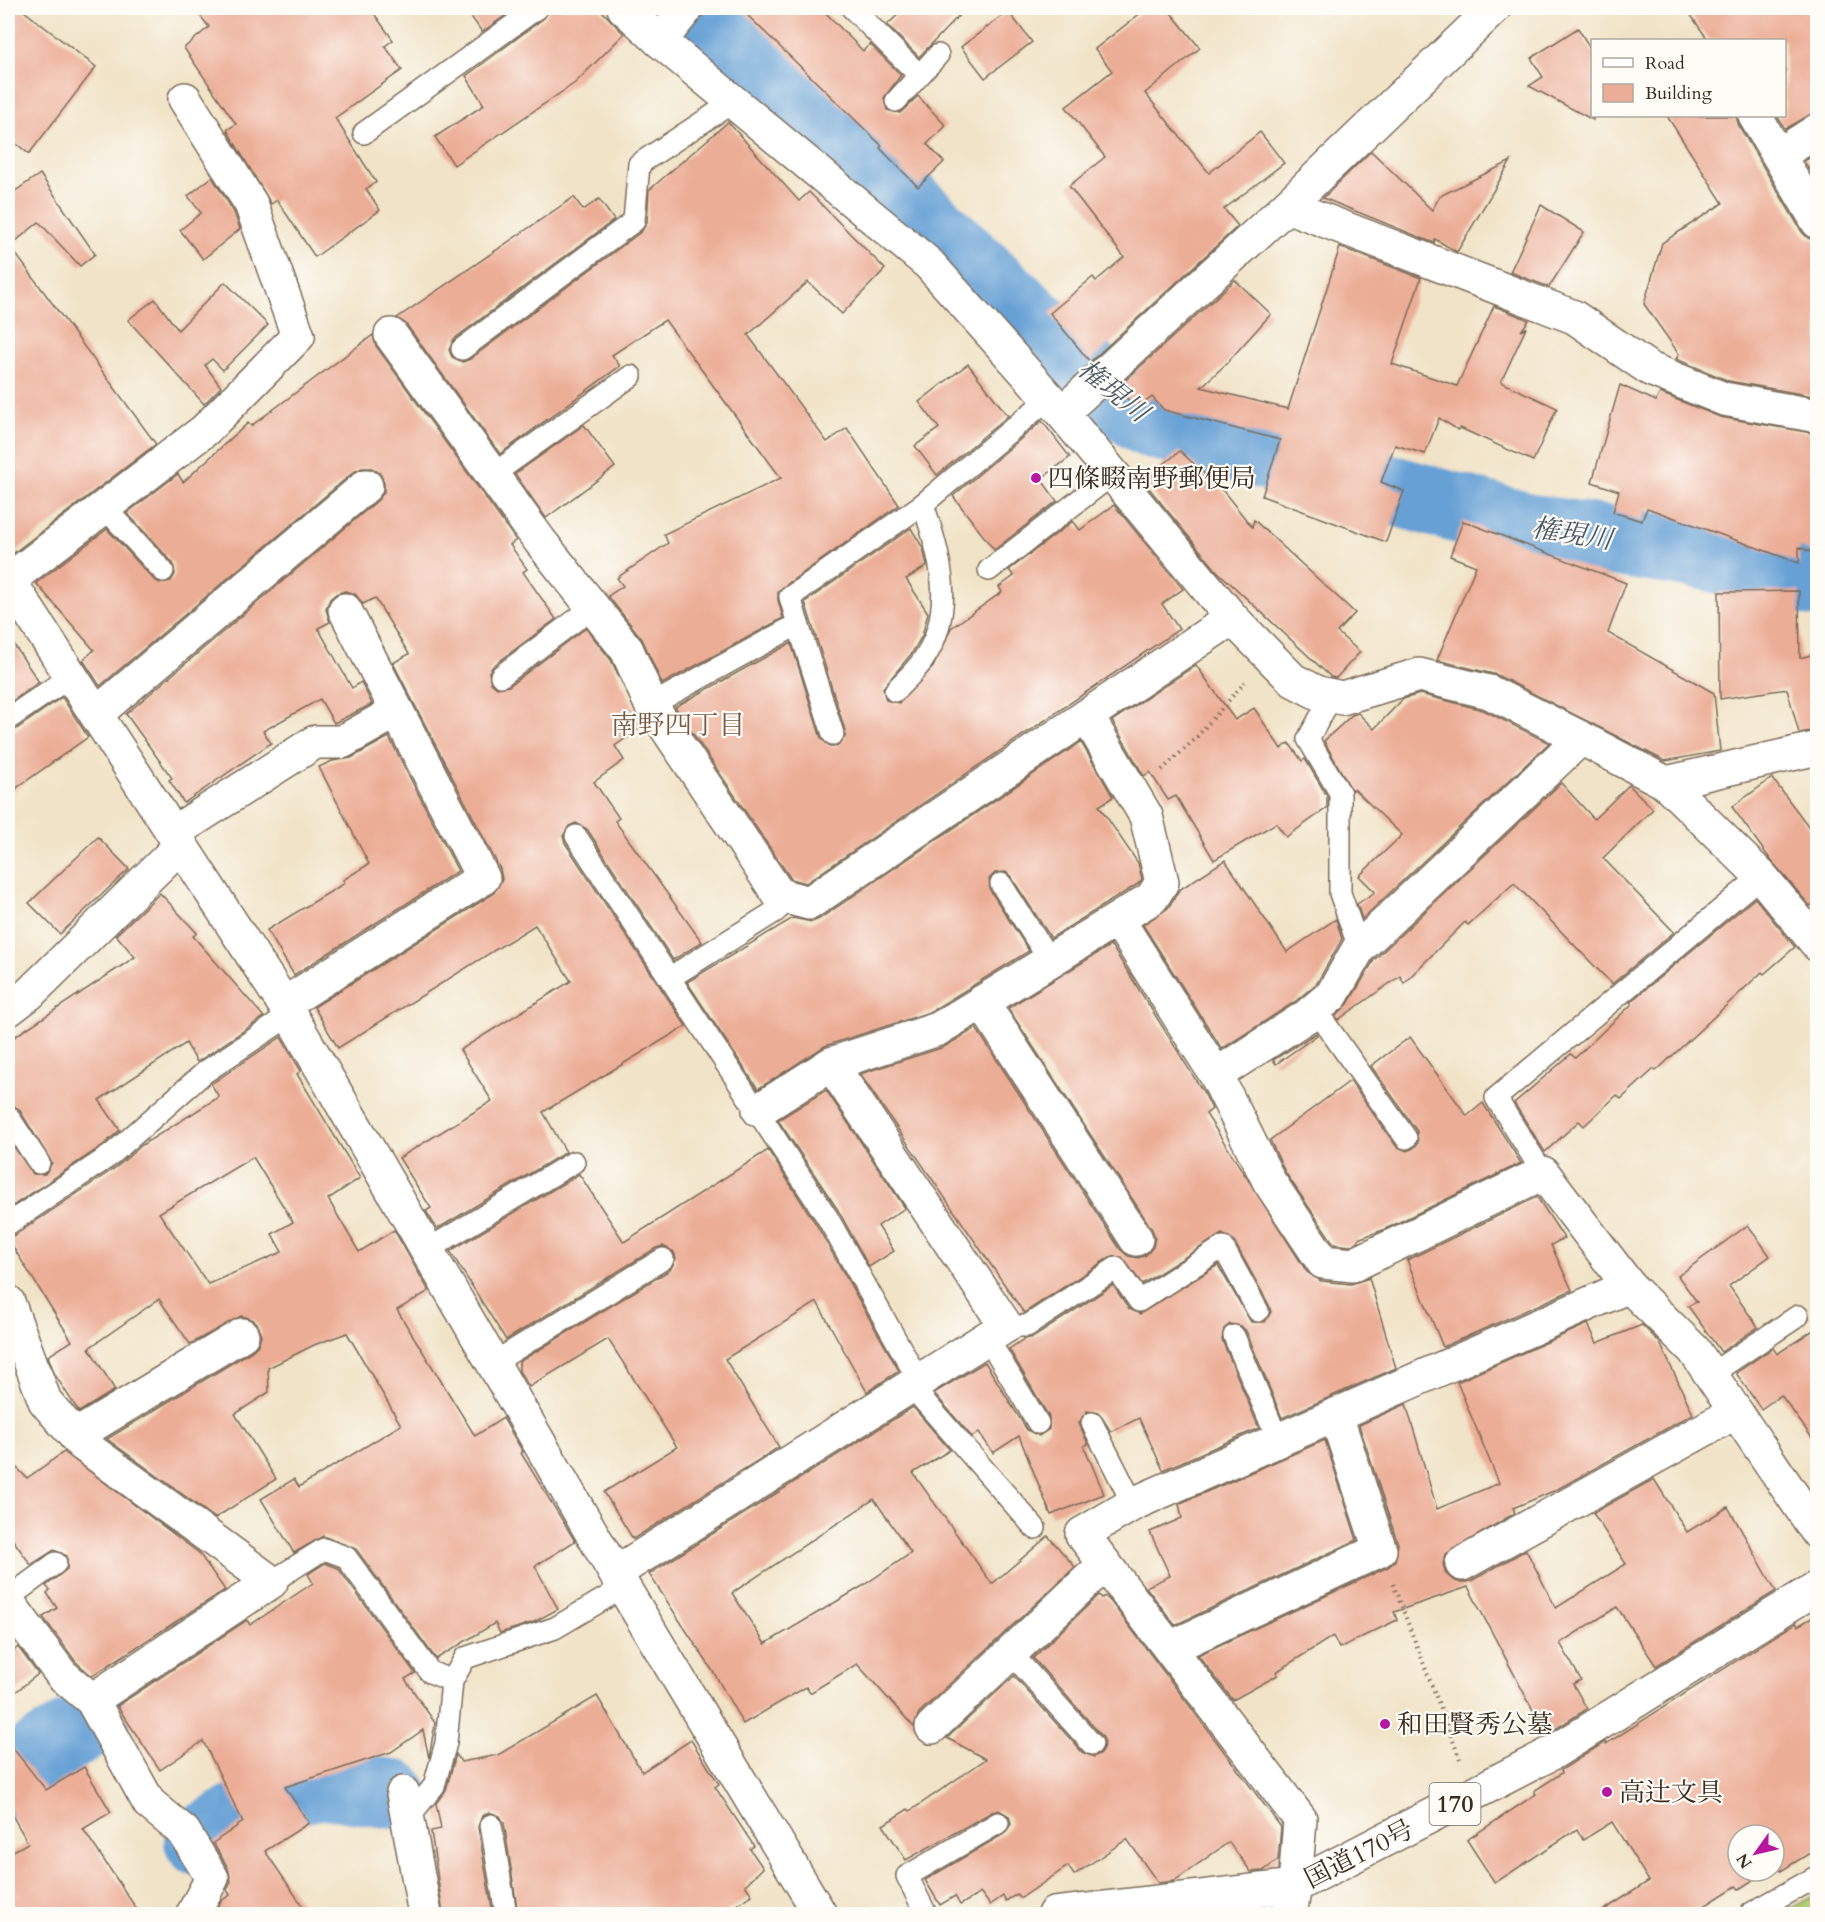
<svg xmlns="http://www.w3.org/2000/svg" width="1825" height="1922" viewBox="0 0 1825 1922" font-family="Cardo,'Noto Serif JP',serif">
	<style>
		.green { fill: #b2d178; stroke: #767e4b; stroke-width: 1.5 }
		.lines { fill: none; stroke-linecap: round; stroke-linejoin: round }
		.river { stroke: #66a0d5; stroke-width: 70 }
		.building { fill: #ecad96; fill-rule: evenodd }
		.service-casing { stroke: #7b6b59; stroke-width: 24 }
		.minor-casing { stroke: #7b6b59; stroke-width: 36 }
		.trunk-casing { stroke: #7b6b59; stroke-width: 36 }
		.path { stroke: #7b6b59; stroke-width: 4; stroke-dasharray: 1.5 4.5; stroke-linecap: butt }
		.service { stroke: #fff; stroke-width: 21 }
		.minor { stroke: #fff; stroke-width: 33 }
		.trunk { stroke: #fff; stroke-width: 33 }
		.poi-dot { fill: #b5179e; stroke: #fdfcf7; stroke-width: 2 }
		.labels { text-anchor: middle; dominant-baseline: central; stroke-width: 4.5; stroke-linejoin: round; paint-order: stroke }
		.shield { fill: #fdfcf7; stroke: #75695f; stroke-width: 1.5 }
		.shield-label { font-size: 24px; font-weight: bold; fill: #3b2a1e }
		.poi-label { font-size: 26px; fill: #3b2a1e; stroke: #fdfcf7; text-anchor: start }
		.street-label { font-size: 26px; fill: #3b2a1e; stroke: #fdfcf7 }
		.water-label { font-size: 27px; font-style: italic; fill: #4c5967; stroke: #fdfcf7 }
		.neighbourhood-label { font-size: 27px; fill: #795848; stroke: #fdfcf7 }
	</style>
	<rect width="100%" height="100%" fill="#fdfcf7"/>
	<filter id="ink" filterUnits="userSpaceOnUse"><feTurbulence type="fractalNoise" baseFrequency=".0167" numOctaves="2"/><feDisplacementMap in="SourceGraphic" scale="12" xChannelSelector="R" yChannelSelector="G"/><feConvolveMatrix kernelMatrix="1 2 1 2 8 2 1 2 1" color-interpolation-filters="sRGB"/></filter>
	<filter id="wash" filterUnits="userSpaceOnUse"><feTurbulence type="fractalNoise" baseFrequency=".008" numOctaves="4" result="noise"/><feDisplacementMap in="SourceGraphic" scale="24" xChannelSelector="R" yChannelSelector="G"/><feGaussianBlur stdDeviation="1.35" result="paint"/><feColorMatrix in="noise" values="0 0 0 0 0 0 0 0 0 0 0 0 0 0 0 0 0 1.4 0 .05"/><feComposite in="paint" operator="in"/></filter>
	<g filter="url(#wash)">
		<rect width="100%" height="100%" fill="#f1e3c7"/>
		<polygon class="green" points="1817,1894 1817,1914 1781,1914"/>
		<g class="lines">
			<g class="river">
				<polyline points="709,8 782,85 1126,408 1150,423 1532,529 1709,556 1818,583"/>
				<polyline points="8,1783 34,1757 94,1721"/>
				<polyline points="199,1841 281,1792 326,1784 393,1794"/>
			</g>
		</g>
		<g id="blocks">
			<g class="building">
				<polygon points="8,8 20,8 96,67 29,154 8,137"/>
				<polygon points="194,8 370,8 393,40 385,46 402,70 335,118 376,182 366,189 380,210 315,257 277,200 271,204 227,130 236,124 184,48 209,27"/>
				<polygon points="465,8 516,8 482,32"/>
				<polygon points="550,8 599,8 624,34 575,83 454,165 435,137 484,105 466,76 544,18"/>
				<polygon points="740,8 821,8 863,51 870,44 901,75 884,98 887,110 900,113 918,96 946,126 927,144 944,162 918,187 880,148 882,146"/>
				<polygon points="905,8 966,8 919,57 887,25"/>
				<polygon points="1147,8 1167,8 1200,48 1145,93 1209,173 1260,132 1284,163 1224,209 1238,226 1090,362 1050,313 1093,277 1096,281 1124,257 1069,186 1105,157 1066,107 1112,71 1095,49"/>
				<polygon points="1686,8 1810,8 1818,19 1818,111 1785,129 1777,116 1785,116 1785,40 1708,40"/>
				<polygon points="1008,11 1032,42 985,78 961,47"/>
				<polygon points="1578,28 1593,53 1593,120 1529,86 1543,77 1531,58"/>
				<polygon points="1667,116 1736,116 1739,126 1802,232 1808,238 1818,241 1818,397 1729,381 1676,359 1679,354 1644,304 1662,243 1723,203"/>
				<polygon points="728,122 799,201 809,192 885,269 842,314 808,282 748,335 827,442 847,428 899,505 783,587 778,592 778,600 783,618 662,684 642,639 608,596 623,586 617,578 668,543 664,534 781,478 665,320 612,355 620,366 500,454 406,324 397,318 574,197 583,210 599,199 614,220 454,339 449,350 452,357 463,362 470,359 642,231 647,222 649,190"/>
				<polygon points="1371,151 1432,210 1440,196 1511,161 1457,252 1435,239 1434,243 1323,198"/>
				<polygon points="1818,153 1818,184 1804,161"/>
				<polygon points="40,174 95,254 80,266 39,222 10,246 156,444 11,555 8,551 8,196"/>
				<polygon points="212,177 234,212 240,229 203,259 180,230 201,213 188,196"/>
				<polygon points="1541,205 1584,232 1549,287 1510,272"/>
				<polygon points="1340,247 1421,278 1392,364 1457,386 1494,306 1529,320 1521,331 1526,328 1501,382 1557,408 1533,461 1460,428 1458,430 1439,418 1425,454 1395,445 1381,482 1404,491 1386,542 1262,496 1280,440 1164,410 1152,397 1143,404 1129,401 1118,387 1235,280 1271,314 1225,365 1201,387 1288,409"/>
				<polygon points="225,282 268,325 223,370 212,359 205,365 221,387 204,404 128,320 155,299 178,330"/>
				<polygon points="373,335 376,346 516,540 510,545 527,569 523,572 556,619 493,666 489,672 491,683 497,688 509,686 586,628 611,660 643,726 615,746 624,760 594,782 619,818 615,821 702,942 673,960 587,829 576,823 569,826 563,836 565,843 686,1026 543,1112 566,1152 437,1229 426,1211 431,1208 399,1158 492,1101 460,1050 571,981 535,925 338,1048 314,1007 493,894 502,879 500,869 393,663 409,654 375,598 363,604 355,594 345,591 336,594 330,599 326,609 330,622 318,628 352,688 361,682 372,704 334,723 320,699 263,731 271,743 184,803 169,780 172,778 126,714 378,500 384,492 384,483 381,474 372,468 362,468 354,472 100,686 83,660 94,650 36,583 107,529 154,580 160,583 171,581 175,574 173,563 127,513 178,474 183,482 248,423 251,426"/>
				<polygon points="968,364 1008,416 937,475 915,446 939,428 919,402"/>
				<polygon points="1620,385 1656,401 1660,393 1720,417 1818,434 1818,555 1799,547 1799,563 1647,508 1642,521 1613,512 1619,491 1592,482"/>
				<polygon points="1042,421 1070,457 1041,479 1057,501 994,550 953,496"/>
				<polygon points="584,425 615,467 546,518 515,474"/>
				<polygon points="1180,451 1224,492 1252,527 1254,520 1355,613 1337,632 1360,652 1336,678 1331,677 1217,571 1143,481"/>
				<polygon points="1114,505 1183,589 1162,604 1179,629 806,883 791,879 675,707 791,643 821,738 830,746 837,746 845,737 845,730 805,602 911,528 923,548 927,566 906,579 928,613 922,636 912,653 883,688 886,700 899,703 933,667 951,628 1002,592 999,587 1014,576 1009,570 1073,521 1080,530"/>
				<polygon points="1463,521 1626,583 1608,633 1714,693 1720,751 1665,761 1497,675 1437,660 1476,566 1450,556"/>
				<polygon points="1799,591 1800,658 1818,653 1818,730 1799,733 1787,689 1720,699 1719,592"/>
				<polygon points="8,636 39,682 8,704"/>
				<polygon points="1196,665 1235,720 1254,708 1281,749 1289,743 1302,761 1305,759 1327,796 1327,808 1286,837 1276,823 1214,860 1176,796 1168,800 1150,772 1144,776 1112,721"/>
				<polygon points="1420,694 1483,710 1549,743 1362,919 1357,904 1375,892 1359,876 1402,835 1354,789 1352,791 1324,741 1352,715 1358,713 1374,729 1403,699"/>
				<polygon points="62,697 88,737 8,794 8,732 15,730"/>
				<polygon points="389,737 458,871 294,975 267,930 345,883 343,880 369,864 319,767 332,761 351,758"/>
				<polygon points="1081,742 1113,797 1099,806 1138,863 1142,879 1138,884 1051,938 1011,877 1006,872 995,873 989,879 990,890 1029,951 930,1012 825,1046 758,1089 687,982 793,918 812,922 819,919"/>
				<polygon points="1772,778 1818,839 1818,900 1810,906 1770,859 1732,807"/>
				<polygon points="1561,783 1594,819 1629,785 1653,809 1603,858 1674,932 1612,984 1514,883 1468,925 1465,922 1404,983 1400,976 1338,1020 1336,1016 1348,1004 1374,960"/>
				<polygon points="98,837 129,869 60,934 29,903"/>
				<polygon points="1225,860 1287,952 1336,919 1342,939 1317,983 1296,1001 1222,1049 1143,925 1168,908 1179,890"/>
				<polygon points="160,893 197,933 193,936 264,1017 197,1062 186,1043 99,1100 120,1130 103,1145 8,1209 8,1138 33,1174 45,1174 52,1163 19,1109 8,1103 8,1041 135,957 116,935"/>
				<polygon points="1755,898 1795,947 1764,974 1762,972 1656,1071 1654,1069 1621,1099 1617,1095 1584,1126 1579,1121 1545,1152 1514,1103 1571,1054 1575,1058 1632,1004 1630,1002"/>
				<polygon points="1111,945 1204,1093 1212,1109 1206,1114 1307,1272 1321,1281 1351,1284 1369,1278 1396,1368 1282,1418 1246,1331 1241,1326 1230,1324 1224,1329 1222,1340 1259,1428 1163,1470 1139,1418 1111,1432 1099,1413 1087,1411 1079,1423 1088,1444 1084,1446 1104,1494 1051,1515 1019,1436 993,1453 979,1432 972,1437 934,1393 985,1362 1027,1430 1039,1436 1049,1429 1049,1417 1009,1349 1024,1339 1034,1337 1113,1285 1129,1309 1140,1314 1218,1265 1251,1322 1265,1322 1271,1312 1269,1305 1234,1241 1222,1234 1142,1284 1122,1257 1110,1257 1024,1313 860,1074 944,1047 976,1028 1120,1249 1128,1256 1138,1258 1146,1255 1153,1247 1155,1237 1152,1229 1008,1008"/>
				<polygon points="1316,1033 1317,1035 1276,1064 1273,1060"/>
				<path d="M281 1037 301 1071 297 1074 360 1178 328 1199 359 1252 394 1230 429 1291 397 1310 475 1436 503 1418 523 1452 521 1453 575 1541 535 1566 558 1609 534 1622 500 1633 495 1623 436 1659 356 1549 323 1536 294 1553 261 1499 294 1479 299 1487 401 1425 347 1333 314 1345 268 1368 269 1392 235 1414 276 1479 215 1518 107 1439 252 1351 258 1345 261 1335 258 1325 250 1318 241 1316 190 1344 159 1299 89 1348 115 1390 79 1412 55 1375 48 1356 72 1341 8 1239V1237L15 1235 118 1166 142 1145 219 1097 211 1084ZM253 1157 293 1222 272 1234 282 1252 208 1284 159 1213Z"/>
				<polygon points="1410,1037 1467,1116 1483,1103 1521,1163 1383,1230 1358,1239 1359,1241 1350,1246 1334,1244 1285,1172 1270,1140 1350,1081 1396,1146 1407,1151 1414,1148 1418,1143 1417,1131 1371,1066"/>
				<polygon points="826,1090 905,1208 878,1226 894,1251 869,1267 838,1210 778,1120"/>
				<polygon points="768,1150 816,1224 899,1371 867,1392 817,1302 725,1359 779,1447 633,1539 604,1492 677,1447 608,1339 529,1387 519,1371 519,1362 670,1270 676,1259 674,1252 663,1246 656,1248 506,1340 450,1251 579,1174 624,1242"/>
				<polygon points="1537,1197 1564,1238 1551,1245 1572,1290 1443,1347 1407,1260"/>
				<polygon points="1748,1225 1770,1256 1729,1286 1758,1327 1721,1352 1688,1306 1697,1302 1678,1276"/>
				<polygon points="1588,1324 1597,1343 1642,1325 1660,1343 1693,1414 1556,1490 1513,1508 1515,1513 1446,1554 1443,1564 1446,1574 1453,1580 1461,1583 1471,1581 1526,1550 1556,1608 1626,1564 1593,1513 1654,1479 1687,1532 1728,1507 1776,1591 1656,1666 1617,1607 1560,1643 1581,1680 1573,1684 1587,1709 1543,1737 1531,1716 1535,1714 1468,1587 1394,1612 1397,1620 1339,1648 1333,1636 1276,1672 1278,1675 1233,1700 1198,1655 1388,1567 1395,1561 1398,1544 1359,1425 1406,1404 1437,1509 1499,1483 1457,1382"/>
				<polygon points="1818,1327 1818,1446 1781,1395 1761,1409 1736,1373 1773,1348 1777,1354"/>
				<path d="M913 1407 950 1450 913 1473 992 1584 1048 1536 1075 1567 919 1713 914 1727 857 1664 810 1693 806 1687 743 1724 714 1673 649 1574ZM874 1499 911 1553 861 1587 765 1644 732 1593Z"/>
				<polygon points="1325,1440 1357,1540 1175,1625 1146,1587 1170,1576 1150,1532 1182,1518 1179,1504"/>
				<polygon points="64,1452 199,1553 225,1590 92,1676 76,1662 43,1617 57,1608 47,1593 50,1590 46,1586 67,1569 67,1556 54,1550 31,1565 8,1533 8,1459 27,1478"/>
				<polygon points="325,1563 338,1568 415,1673 405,1679 435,1723 429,1758 423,1730 391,1752 285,1787 309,1823 265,1851 308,1914 214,1914 221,1901 230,1895 227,1890 231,1881 228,1868 213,1843 243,1822 203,1741 160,1770 117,1706 247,1620 250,1625 313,1583 308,1574"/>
				<polygon points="1099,1595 1102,1598 1105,1596 1111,1602 1281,1827 1278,1860 1263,1871 1251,1872 1229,1842 1174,1881 1158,1883 1127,1839 1074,1875 1068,1866 1021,1898 1017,1894 1006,1901 1003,1896 990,1905 981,1893 960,1905 955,1896 940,1905 925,1880 1004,1834 1011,1824 1009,1816 999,1810 992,1812 906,1860 883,1825 908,1809 910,1811 986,1759 947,1738 1014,1676 1082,1752 1094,1757 1101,1753 1105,1742 1102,1736 1033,1658"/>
				<polygon points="1818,1614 1818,1848 1781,1871 1777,1865 1774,1866 1774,1835 1738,1835 1738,1871 1767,1871 1739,1889 1736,1886 1692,1914 1598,1914 1649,1881 1612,1822 1583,1840 1577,1829 1495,1883 1467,1840 1536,1794 1534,1791 1562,1773 1561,1770 1605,1742 1606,1744 1796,1623 1798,1626"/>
				<polygon points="18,1647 38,1674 8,1698 8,1656"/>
				<polygon points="597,1696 642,1772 691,1740 719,1784 715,1787 754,1846 750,1849 763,1868 745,1885 752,1895 723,1914 518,1914 504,1823 500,1816 489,1812 482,1816 478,1827 493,1914 443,1914 431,1831 441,1829 436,1803 446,1790 456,1754 461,1762 498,1755"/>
				<polygon points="8,1742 46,1790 84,1767 111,1812 83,1829 140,1914 8,1914 8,1854 28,1843 8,1808"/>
			</g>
		</g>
	</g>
	<g filter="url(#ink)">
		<use href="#blocks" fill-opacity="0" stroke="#7b6b59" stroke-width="1.5"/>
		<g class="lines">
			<defs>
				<g id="service">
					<polyline points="852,8 919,75"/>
					<polyline points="896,101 938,55"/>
					<polyline points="364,133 537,8"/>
					<polyline points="462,349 634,221 639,164 733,102"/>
					<polyline points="492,475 631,376"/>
					<polyline points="104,507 163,571"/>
					<polyline points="989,570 1113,474"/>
					<polyline points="798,624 833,734"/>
					<polyline points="501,676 593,607"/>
					<path d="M895 691C904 681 916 671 923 660 957 610 940 556 923 504"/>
					<polyline points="1332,696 1308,739 1340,793 1340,893 1359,948"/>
					<polyline points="651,705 798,624 790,597 923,504 1048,399"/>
					<polyline points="8,719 71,676"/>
					<polyline points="576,836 827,1217 919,1381"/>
					<polyline points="1001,884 1050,961"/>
					<polyline points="671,977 776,911 790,898"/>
					<polyline points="1315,1009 1406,1138"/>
					<polyline points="8,1116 39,1163"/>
					<polyline points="1543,1173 1496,1098 1761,876"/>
					<polyline points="8,1224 111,1155 205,1072 290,1015"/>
					<polyline points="427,1250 574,1162"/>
					<polyline points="1006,1326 1027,1326 1116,1268 1139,1301 1223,1247 1258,1311"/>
					<polyline points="1234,1336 1278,1440"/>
					<polyline points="987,1337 1038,1423"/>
					<polyline points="493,1363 663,1259"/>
					<polyline points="1711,1374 1798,1316"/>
					<polyline points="911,1386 1035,1528"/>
					<polyline points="1092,1423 1133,1504"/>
					<polyline points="271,1582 324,1549 346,1557 430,1672 452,1681"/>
					<polyline points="8,1598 56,1563"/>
					<polyline points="1011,1653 1092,1744"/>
					<polyline points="408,1818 434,1786 446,1743 452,1681 465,1658 555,1628 624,1587"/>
					<polyline points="491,1825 506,1914"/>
					<polyline points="926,1914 907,1876 998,1823"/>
					<polyline points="1750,1914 1818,1876"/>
				</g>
				<g id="minor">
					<polyline points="624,8 660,41 929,264 1062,413 1232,618 1293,680 1318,693 1342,698 1419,675 1489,692 1581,738 1666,783 1761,876 1818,945"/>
					<polyline points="660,41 687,8"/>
					<polyline points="1755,116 1818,222"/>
					<polyline points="1779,155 1818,130"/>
					<polyline points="1287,206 1574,317 1650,369 1724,399 1818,416"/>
					<polyline points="391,335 540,541 627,650 651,705 779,895 809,903 1232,618"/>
					<polyline points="1062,413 1287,206 1494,8"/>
					<polyline points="8,579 284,1004 615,1573 820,1914"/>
					<polyline points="9,580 205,430 298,336 251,204 185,99"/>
					<polyline points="96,714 366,486"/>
					<polyline points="1666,783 1818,748"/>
					<polyline points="173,833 315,742 342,742 397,711"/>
					<polyline points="1118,920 1216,1075 1269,1181 1323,1262 1353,1265 1543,1173 1629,1286 1694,1350 1818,1533"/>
					<polyline points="982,1002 1136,1239"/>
					<polyline points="284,1004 483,878 345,610"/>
					<polyline points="8,1010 29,994 181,845"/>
					<polyline points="1216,1075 1307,1016 1332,995 1359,948 1581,738"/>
					<polyline points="759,1110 831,1064 938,1029 1152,898 1162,882 1146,816 1087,716"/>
					<polyline points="8,1302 45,1401 82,1444 271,1582 92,1700"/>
					<polyline points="75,1436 242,1335"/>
					<polyline points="1462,1564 1736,1412"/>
					<polyline points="615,1573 1006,1326 831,1064"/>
					<polyline points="8,1602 62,1675 92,1700 149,1803 184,1832 212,1878 193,1914"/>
					<polyline points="1170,1648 1380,1550 1336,1415"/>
					<polyline points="932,1727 1105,1564"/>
					<polyline points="403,1793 425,1914"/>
					<polyline points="1290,1914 1295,1886 1300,1819 1082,1534 1133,1504 1629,1286"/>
				</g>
				<polyline id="trunk" points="1054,1914 1295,1886 1554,1752 1818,1587"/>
			</defs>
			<use href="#service" class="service-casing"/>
			<use href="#minor" class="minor-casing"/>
			<use href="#trunk" class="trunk-casing"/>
			<g class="path">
				<polyline points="1162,770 1194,740 1245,682"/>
				<polyline points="1393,1584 1460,1759"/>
			</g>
			<use href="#service" class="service"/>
			<use href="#minor" class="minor"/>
			<use href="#trunk" class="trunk"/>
		</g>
	</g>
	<g class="poi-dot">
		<circle cx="1036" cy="478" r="6"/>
		<circle cx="1385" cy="1724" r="6"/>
		<circle cx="1607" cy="1792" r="6"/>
	</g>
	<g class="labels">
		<rect class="shield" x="1429.5" y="1783" width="51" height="42" rx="4.5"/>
		<g class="shield-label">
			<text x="1455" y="1804">170</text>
		</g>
		<g class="poi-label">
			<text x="1048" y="478">四條畷南野郵便局</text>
			<text x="1397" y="1724">和田賢秀公墓</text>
			<text x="1619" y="1792">高辻文具</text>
		</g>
		<g class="street-label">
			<text transform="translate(1359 1854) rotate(-27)">国道170号</text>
		</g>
		<g class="water-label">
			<text transform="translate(1113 391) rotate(39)">権現川</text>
			<text transform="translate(1572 534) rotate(9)">権現川</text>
		</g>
		<g class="neighbourhood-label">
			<text x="678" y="725">南野四丁目</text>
		</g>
	</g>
	<rect width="1825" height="1922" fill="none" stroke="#fdfcf7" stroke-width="30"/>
	<rect x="1591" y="39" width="195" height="78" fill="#fdfcf7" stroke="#afa8a0" stroke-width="1.5"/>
	<rect x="1603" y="58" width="30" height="9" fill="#ffffff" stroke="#afa8a0" stroke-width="1.5"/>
	<text x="1645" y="69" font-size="18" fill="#3b2a1e">Road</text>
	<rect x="1603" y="84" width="30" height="18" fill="#ecad96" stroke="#afa8a0" stroke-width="1.5"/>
	<text x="1645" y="99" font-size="18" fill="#3b2a1e">Building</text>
	<g transform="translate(1756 1853) rotate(236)"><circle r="28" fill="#fdfcf7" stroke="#afa8a0" stroke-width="1.5"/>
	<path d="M0-4.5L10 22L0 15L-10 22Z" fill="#b5179e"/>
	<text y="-9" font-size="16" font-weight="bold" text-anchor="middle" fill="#3b2a1e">N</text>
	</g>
</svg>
